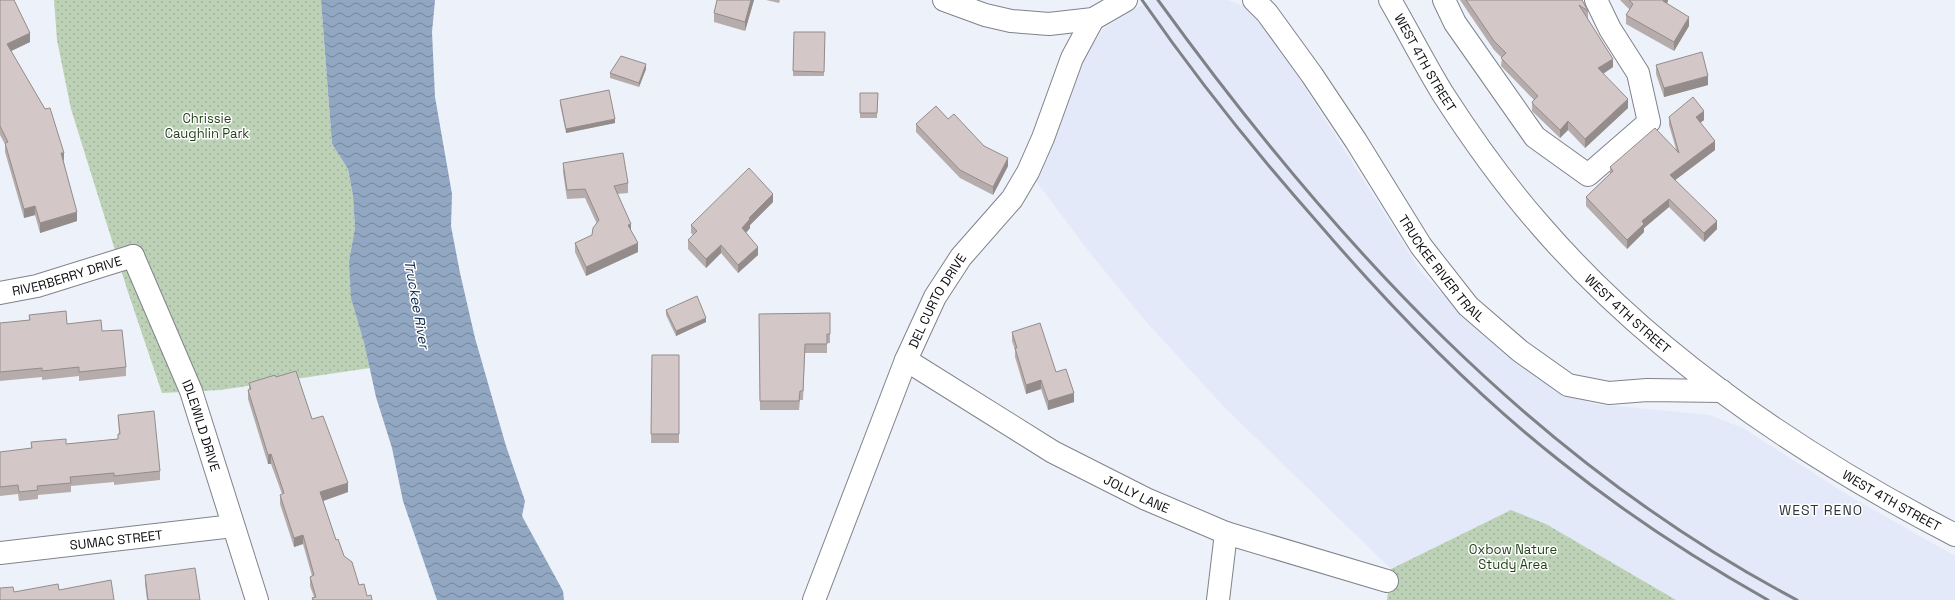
<svg xmlns="http://www.w3.org/2000/svg" width="1955" height="600" viewBox="0 0 1955 600" font-family="'Space Grotesk',sans-serif">
	<style>
		.built { fill: #e3e9f9 }
		.grass { fill: url(#grass-dots) }
		.water { fill: url(#water-waves) }
		.lines { fill: none; stroke-linecap: round; stroke-linejoin: round }
		.minor-casing { stroke: #80838b; stroke-width: 24 }
		.tertiary-casing { stroke: #80838b; stroke-width: 24 }
		.secondary-casing { stroke: #80838b; stroke-width: 24 }
		.minor { stroke: #fff; stroke-width: 22 }
		.tertiary { stroke: #fff; stroke-width: 22 }
		.secondary { stroke: #fff; stroke-width: 22 }
		.rail { stroke: #7f8187; stroke-width: 3 }
		.wall { fill: #b5acab }
		.shaded-wall { fill: #948c8b }
		.building { fill: #d3c8c7; stroke: #948c8b }
		.labels { text-anchor: middle; dominant-baseline: central; stroke-width: 3; stroke-linejoin: round; paint-order: stroke }
		.street-label { font-size: 13px; fill: #0b0c0f; stroke: #fff }
		.park-label { font-size: 13px; fill: #1f3e15; stroke: #fff }
		.water-label { font-size: 14px; font-style: italic; fill: #0e2c51; stroke: #fff }
		.neighbourhood-label { font-size: 14px; letter-spacing: 1px; fill: #31333a; stroke: #fff }
	</style>
	<defs>
		<pattern id="grass-dots" width="8" height="8" patternUnits="userSpaceOnUse"><rect width="8" height="8" fill="#bcd1b6"/><path d="M2 2h.1M6 6h.1" fill="none" stroke="#a0b29b" stroke-width="1.8" stroke-linecap="round"/></pattern>
		<pattern id="water-waves" width="16" height="10" patternUnits="userSpaceOnUse"><rect width="16" height="10" fill="#92a7c2"/><path d="M0 5q4-4 8 0t8 0" fill="none" stroke="#75869c"/></pattern>
	</defs>
	<rect width="100%" height="100%" fill="#edf1f9"/>
	<polygon class="built" points="1149,0 1228,0 1245,7 1275,40 1422,273 1459,311 1519,365 1560,392 1595,404 1710,415 1743,428 1851,497 1955,556 1955,600 1676,600 1546,524 1511,510 1391,569 1224,407 1142,317 1087,249 1035,180 1086,55 1103,29"/>
	<g class="grass">
		<polygon points="54,0 321,0 332,144 348,169 353,196 355,228 349,261 370,368 220,390 162,393 128,292 71,109 57,40"/>
		<polygon points="1511,510 1546,524 1676,600 1387,600 1391,569"/>
	</g>
	<polygon class="water" points="321,0 435,0 432,32 435,97 452,194 451,226 460,273 475,338 506,446 525,501 522,516 563,591 564,600 437,600 403,501 392,448 376,397 364,342 351,298 349,261 355,228 353,196 348,169 332,144"/>
	<g class="lines">
		<defs>
			<g id="minor">
				<polyline points="944,0 985,15 1011,21 1049,24 1093,19 1126,0"/>
				<path id="s1" d="M1254 0 1267 13 1312 75 1356 141 1421 246 1468 306 1520 351 1568 385 1609 393 1647 390 1722 391"/>
				<polyline points="1444,0 1455,23 1535,137 1588,175 1649,122 1638,73 1610,29 1596,0"/>
				<path id="s2" d="M0 293 37 286 133 256"/>
				<path id="s3" d="M906 360 1053 452 1146 499 1226 533 1387 581"/>
				<path id="s4" d="M0 553 233 526"/>
				<path id="s5" d="M814 600 906 360 935 297 961 257 1012 199 1028 172 1043 138 1072 58 1093 19"/>
				<polyline points="1218,600 1226,533"/>
			</g>
			<g id="tertiary">
				<path id="s6" d="M133 256 191 391 257 600"/>
			</g>
			<g id="secondary">
				<path id="s7" d="M1390 0C1408 31 1424 63 1443 94 1472 139 1504 184 1540 225 1653 356 1802 456 1955 535"/>
			</g>
		</defs>
		<use href="#minor" class="minor-casing"/>
		<use href="#tertiary" class="tertiary-casing"/>
		<use href="#secondary" class="secondary-casing"/>
		<use href="#minor" class="minor"/>
		<use href="#tertiary" class="tertiary"/>
		<use href="#secondary" class="secondary"/>
		<g class="rail">
			<path d="M1142 0C1196 78 1256 153 1319 224 1392 309 1471 391 1560 461 1625 513 1695 559 1768 600"/>
			<path d="M1158 0C1331 239 1533 461 1797 600"/>
		</g>
	</g>
	<g class="wall">
		<polygon points="0,0 30,42 11,51 64,162 77,221 40,233 35,215 24,218 5,152 5,144 0,135"/>
		<polygon points="717,0 754,0 745,31 714,22 714,13"/>
		<polygon points="766,0 780,0 779,3"/>
		<polygon points="1460,0 1582,0 1588,11 1588,19 1613,67 1603,74 1628,108 1585,148 1568,130 1560,138 1533,112 1532,111 1532,102 1534,100 1501,66 1502,58 1494,50"/>
		<polygon points="1620,0 1668,0 1667,4 1689,26 1674,51 1626,24 1626,15 1630,10"/>
		<polygon points="794,32 825,32 824,76 793,76"/>
		<polygon points="1656,65 1708,85 1664,97 1656,74"/>
		<polygon points="646,69 639,87 610,78 610,73"/>
		<polygon points="860,93 878,93 877,118 860,118"/>
		<polygon points="560,100 615,123 566,133 560,104"/>
		<polygon points="1669,117 1704,120 1700,123 1715,150 1675,180 1717,229 1704,242 1669,207 1644,228 1644,232 1627,249 1586,206 1586,197 1610,174 1610,167 1676,149 1669,125"/>
		<polygon points="948,119 1008,166 993,195 960,178 916,132 916,124"/>
		<polygon points="563,163 628,183 628,193 617,194 631,230 638,252 586,276 575,252 575,243 592,235 597,224 585,198 567,199 563,172"/>
		<polygon points="773,202 750,225 750,228 746,233 758,255 738,273 721,253 706,268 688,249 688,240 693,235 691,233 691,225"/>
		<polygon points="666,310 706,322 676,336 666,315"/>
		<polygon points="830,313 830,343 827,343 827,353 805,353 803,400 800,400 799,410 760,410 759,314"/>
		<polygon points="29,315 67,324 102,331 126,367 126,376 79,381 79,376 42,380 42,377 0,381 0,323 29,320"/>
		<polygon points="1012,332 1056,372 1074,402 1048,410 1041,389 1026,394 1015,357 1015,350 1012,341"/>
		<polygon points="652,355 679,355 679,443 651,443"/>
		<polygon points="276,377 312,419 348,492 323,501 336,540 359,585 367,596 372,600 312,600 312,598 314,597 310,586 310,577 312,576 303,544 294,547 280,504 280,495 282,494 271,464 268,464 248,399 248,390 249,390 249,383"/>
		<polygon points="118,415 160,471 160,480 114,485 114,482 71,486 71,492 38,495 38,499 19,501 18,494 0,496 0,452 31,449 31,442 66,444 118,439 119,434"/>
		<polygon points="145,575 200,600 147,600 145,584"/>
	</g>
	<g class="shaded-wall">
		<polygon points="751,0 754,0 745,31 745,22"/>
		<polygon points="1664,0 1668,0 1668,1 1663,10 1663,1"/>
		<polygon points="1689,17 1689,26 1674,51 1674,42"/>
		<polygon points="30,33 30,42 7,53 7,44"/>
		<polygon points="1613,59 1613,67 1598,77 1598,68"/>
		<polygon points="646,64 646,69 639,87 639,83"/>
		<polygon points="1708,76 1708,85 1664,97 1664,88"/>
		<polygon points="1628,99 1628,108 1585,148 1585,139"/>
		<polygon points="1704,111 1704,120 1696,126 1696,117"/>
		<polygon points="615,119 615,123 566,133 566,129"/>
		<polygon points="1568,121 1568,130 1560,138 1560,130"/>
		<polygon points="1715,141 1715,150 1670,184 1670,175"/>
		<polygon points="61,153 64,153 64,162"/>
		<polygon points="1008,158 1008,166 993,195 993,187"/>
		<polygon points="773,194 773,202 750,225 750,228 742,237 742,228 749,218"/>
		<polygon points="1669,199 1669,207 1644,228 1644,232 1627,249 1627,240 1642,221"/>
		<polygon points="35,206 35,215 24,218 24,209"/>
		<polygon points="77,212 77,221 40,233 40,223"/>
		<polygon points="1717,221 1717,229 1704,242 1704,233"/>
		<polygon points="631,224 631,233 628,225"/>
		<polygon points="638,243 638,252 586,276 586,267"/>
		<polygon points="721,245 721,253 706,268 706,259"/>
		<polygon points="758,247 758,255 738,273 738,265"/>
		<polygon points="706,318 706,322 676,336 676,331"/>
		<polygon points="1041,380 1041,389 1026,394 1026,385"/>
		<polygon points="1074,393 1074,402 1048,410 1048,401"/>
		<polygon points="271,454 271,464 268,464 268,455"/>
		<polygon points="348,483 348,492 320,502 320,492"/>
		<polygon points="303,535 303,544 294,547 294,538"/>
	</g>
	<g class="building">
		<polygon points="0,0 14,0 30,33 7,44 45,109 50,108 64,153 61,153 77,212 40,223 35,206 24,209 5,143 8,142 0,126"/>
		<polygon points="717,0 751,0 745,22 714,13"/>
		<polygon points="1466,0 1582,0 1588,11 1579,5 1613,59 1598,68 1628,99 1585,139 1568,121 1560,130 1533,104 1532,102 1538,96 1501,58 1506,53 1494,41"/>
		<polygon points="1629,0 1664,0 1663,1 1689,17 1674,42 1626,15 1633,4"/>
		<polygon points="794,32 825,32 824,72 793,71"/>
		<polygon points="1702,52 1708,76 1664,88 1656,65"/>
		<polygon points="621,56 646,64 639,83 610,73"/>
		<polygon points="609,90 615,119 566,129 560,100"/>
		<polygon points="860,93 878,93 877,113 860,113"/>
		<polygon points="1693,97 1704,111 1696,117 1715,141 1670,175 1717,221 1704,233 1669,199 1642,221 1644,224 1627,240 1586,197 1613,171 1610,167 1655,128 1679,153 1669,117"/>
		<polygon points="936,106 948,119 954,114 984,146 1008,158 993,187 960,170 916,124"/>
		<polygon points="623,153 628,183 614,186 631,224 628,225 638,243 586,267 575,243 592,235 593,228 599,220 585,189 567,190 563,163"/>
		<polygon points="749,168 773,194 749,218 750,219 742,228 758,247 738,265 721,245 706,259 688,240 697,231 691,225"/>
		<polygon points="697,296 706,318 676,331 666,310"/>
		<polygon points="66,311 67,324 101,320 102,331 122,330 126,367 79,372 79,367 42,371 42,368 0,372 0,323 30,320 29,315"/>
		<polygon points="830,313 830,334 827,334 827,344 805,344 803,391 800,391 799,401 760,401 759,314"/>
		<polygon points="1040,323 1056,372 1066,369 1074,393 1048,401 1041,380 1026,385 1015,348 1017,348 1012,332"/>
		<polygon points="652,355 679,355 679,434 651,434"/>
		<polygon points="296,371 312,419 323,416 348,483 320,492 336,540 338,539 344,556 352,562 359,585 364,584 367,596 371,595 372,600 313,600 312,598 316,597 310,577 314,575 303,535 294,538 280,495 284,493 271,454 268,455 248,390 251,389 249,383 275,375 276,377"/>
		<polygon points="154,411 160,471 114,476 114,473 70,477 71,483 37,486 38,490 19,492 18,485 0,487 0,452 32,448 31,442 66,439 66,444 118,439 118,434 120,434 118,415"/>
		<polygon points="195,568 200,600 148,600 145,575"/>
		<polygon points="111,580 114,600 0,600 0,588 13,587 14,592 58,584 59,590"/>
	</g>
	<g class="labels">
		<g class="street-label">
			<text stroke="none"><textPath href="#s7" startOffset="72">WEST 4TH STREET</textPath></text>
			<text stroke="none"><textPath href="#s1" startOffset="328">TRUCKEE RIVER TRAIL</textPath></text>
			<text stroke="none"><textPath href="#s2" startOffset="69">RIVERBERRY DRIVE</textPath></text>
			<text stroke="none"><textPath href="#s5" startOffset="324">DEL CURTO DRIVE</textPath></text>
			<text stroke="none"><textPath href="#s7" startOffset="396">WEST 4TH STREET</textPath></text>
			<text stroke="none"><textPath href="#s6" startOffset="183">IDLEWILD DRIVE</textPath></text>
			<text stroke="none"><textPath href="#s3" startOffset="267">JOLLY LANE</textPath></text>
			<text stroke="none"><textPath href="#s7" startOffset="720">WEST 4TH STREET</textPath></text>
			<text stroke="none"><textPath href="#s4" startOffset="117">SUMAC STREET</textPath></text>
		</g>
		<g class="park-label">
			<text x="207" y="118">Chrissie<tspan x="207" dy="15">Caughlin Park</tspan></text>
			<text x="1513" y="549">Oxbow Nature<tspan x="1513" dy="15">Study Area</tspan></text>
		</g>
		<g class="water-label">
			<text transform="translate(417 304) rotate(80)">Truckee River</text>
		</g>
		<g class="neighbourhood-label">
			<text x="1821" y="510">WEST RENO</text>
		</g>
	</g>
</svg>
